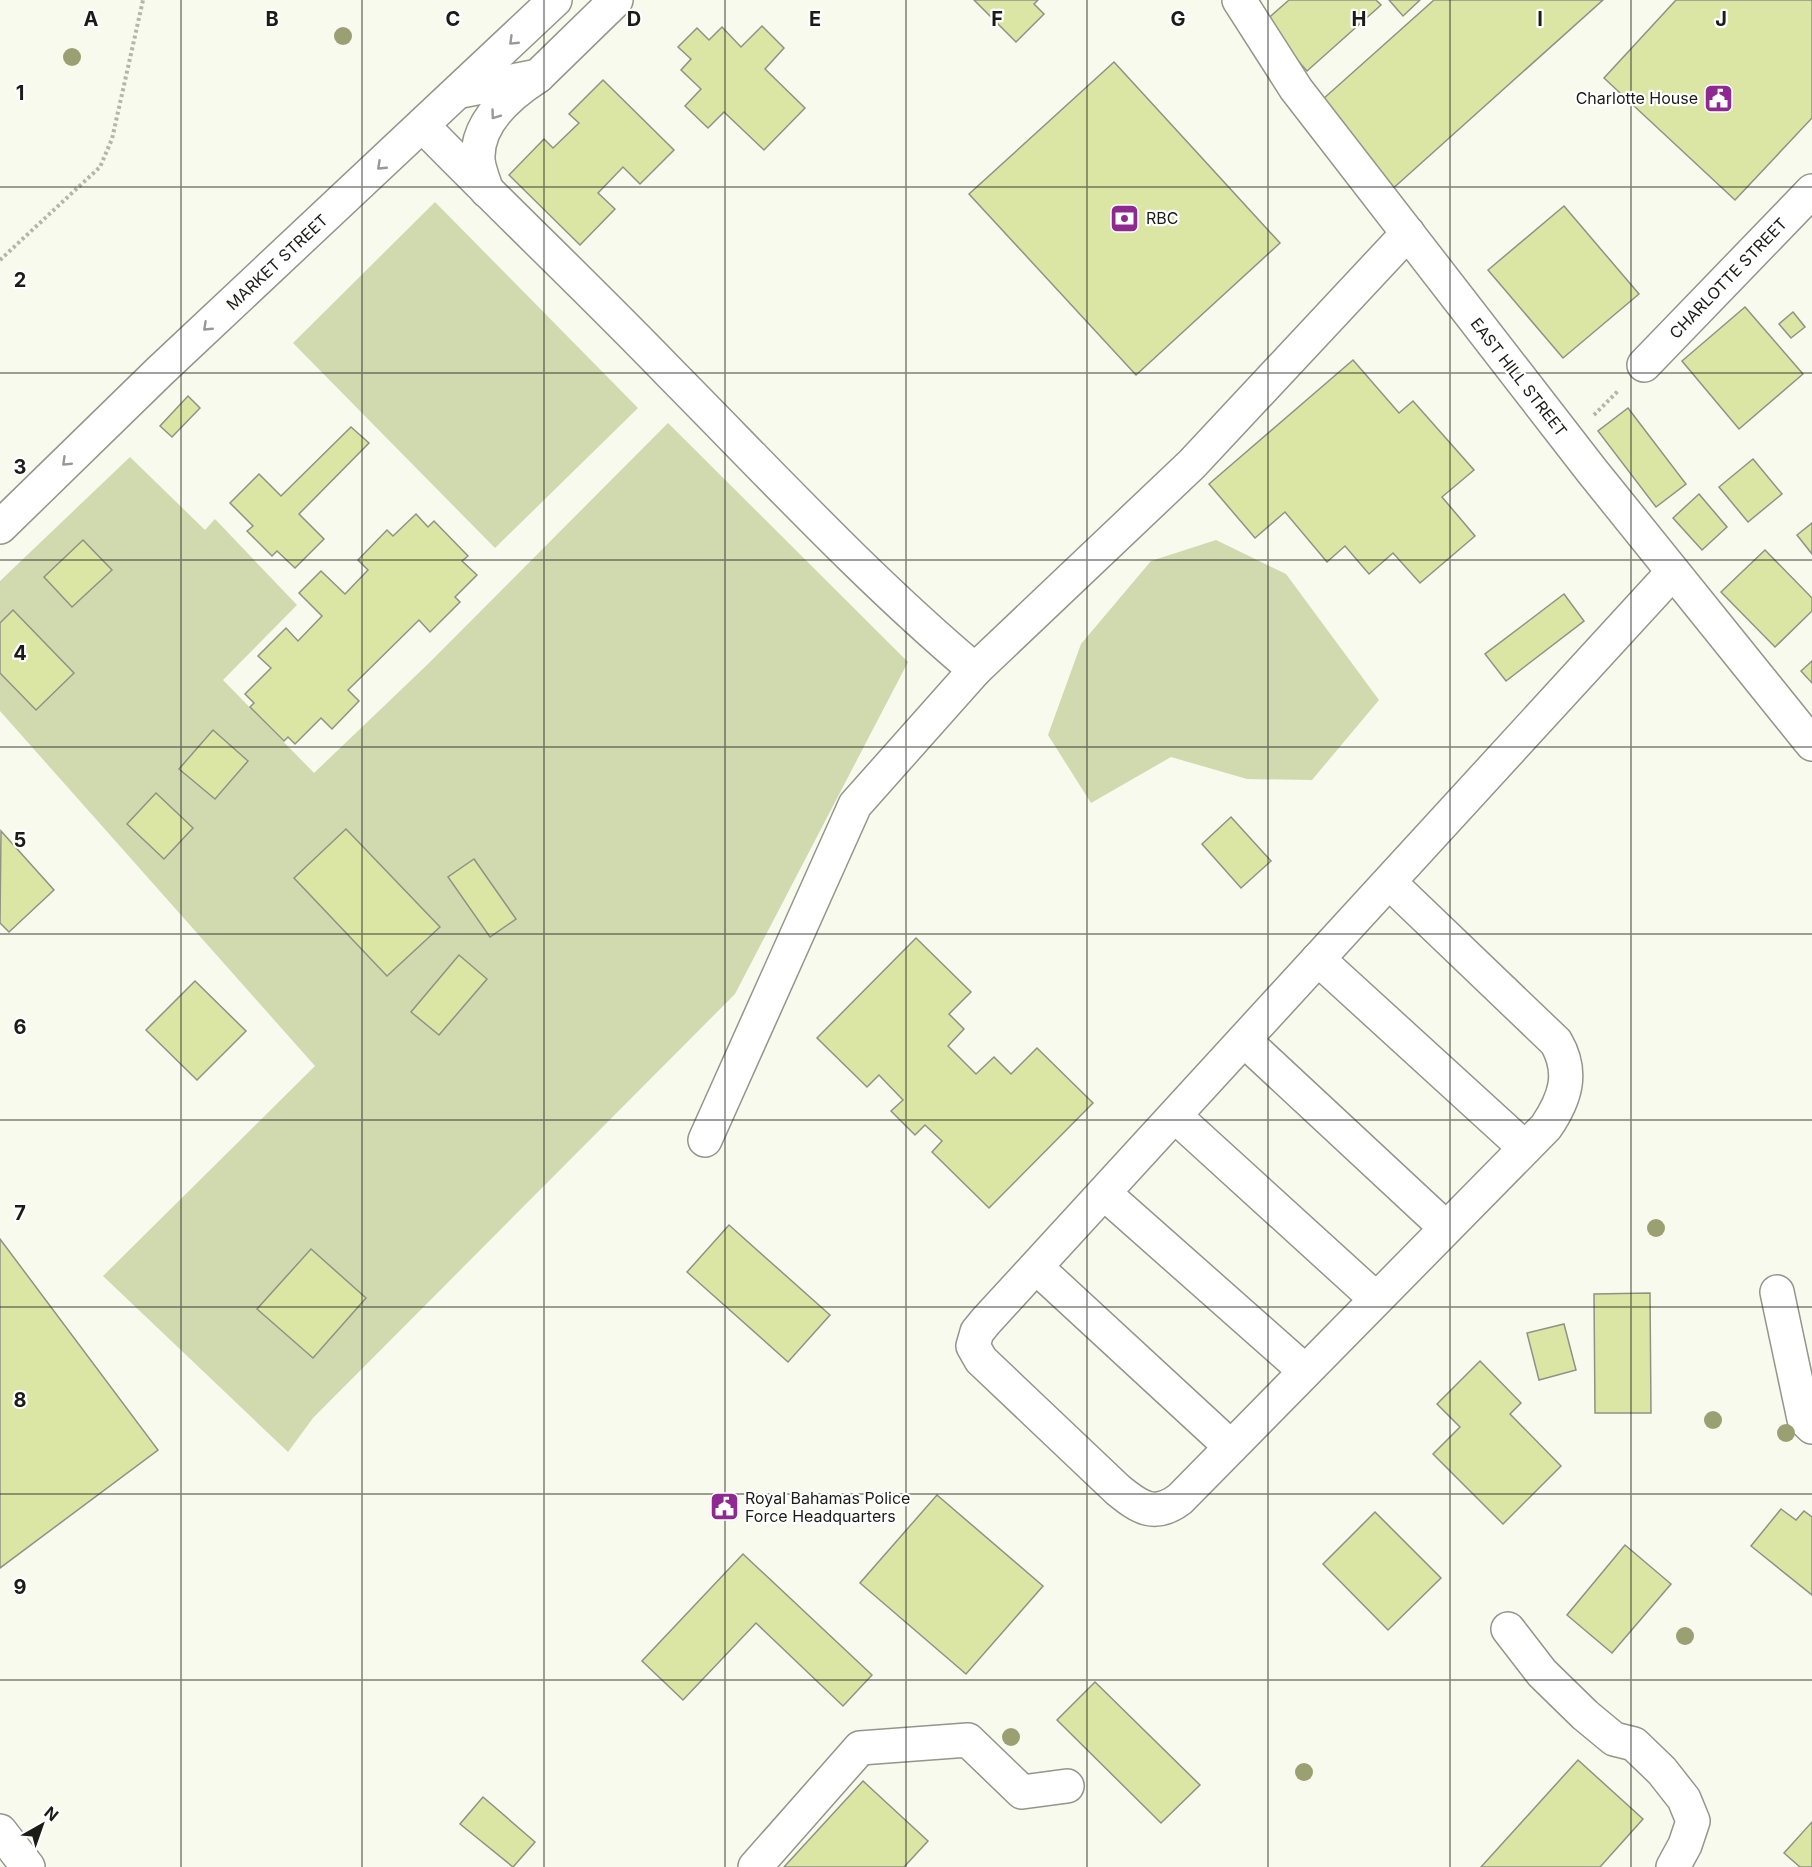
<svg xmlns="http://www.w3.org/2000/svg" width="1812" height="1867" viewBox="0 0 1812 1867" font-family="Inter,sans-serif">
	<style>
		.green { fill: #d1d9af }
		.building { fill: #dbe6a5; stroke: #909286; stroke-width: 1.5 }
		.lines { fill: none; stroke-linecap: round; stroke-linejoin: round }
		.minor-casing { stroke: #93968a; stroke-width: 36 }
		.major-casing { stroke: #93968a; stroke-width: 36 }
		.path { stroke: #b3b6ab; stroke-width: 4; stroke-dasharray: 3 3; stroke-linecap: butt }
		.minor { stroke: #fff; stroke-width: 33 }
		.major { stroke: #fff; stroke-width: 33 }
		.tree { fill: #9ba073 }
		.oneway { stroke: #989997 }
		.grid { fill: none; stroke: #1b1c18; stroke-width: 1.5; stroke-opacity: 0.55 }
		.labels { text-anchor: middle; dominant-baseline: central; stroke-width: 4.5; stroke-linejoin: round; paint-order: stroke }
		.poi-label { font-size: 16px; fill: #1b1c18; stroke: #fff; text-anchor: start }
		.street-label { font-size: 16px; fill: #1b1c18; stroke: #fff }
		.grid-label { font-size: 20px; text-anchor: middle; font-weight: bold; fill: #1b1c18; stroke: #fff; stroke-width: 4.5; stroke-linejoin: round; paint-order: stroke }
	</style>
	<rect width="100%" height="100%" fill="#f7faed"/>
	<g class="green">
		<polygon points="435,202 638,408 495,548 293,343"/>
		<polygon points="668,423 908,662 735,994 313,1418 288,1452 103,1276 315,1066 0,711 0,581 130,457 205,530 215,519 297,605 223,680 314,773 428,664"/>
		<polygon points="1216,540 1286,574 1379,700 1312,780 1247,779 1171,757 1091,803 1048,735 1081,644 1151,561"/>
	</g>
	<g class="building">
		<polygon points="974,0 1038,0 1034,4 1044,14 1016,42"/>
		<polygon points="1289,0 1376,0 1381,5 1307,71 1264,22"/>
		<polygon points="1389,0 1420,0 1403,16"/>
		<polygon points="1434,0 1603,0 1389,192 1313,108"/>
		<polygon points="1676,0 1812,0 1812,118 1735,200 1604,78"/>
		<polygon points="762,26 784,48 765,69 805,108 764,150 724,112 708,128 685,106 701,89 681,70 691,59 678,47 697,28 709,40 722,27 741,47"/>
		<polygon points="1114,62 1280,243 1136,375 969,194"/>
		<polygon points="603,80 674,150 640,184 623,167 598,193 615,209 580,245 509,175 544,139 553,148 579,123 569,114"/>
		<polygon points="1564,206 1639,294 1563,358 1488,270"/>
		<polygon points="1745,307 1803,374 1739,429 1682,361"/>
		<polygon points="1793,312 1805,327 1791,338 1779,324"/>
		<polygon points="1353,360 1399,413 1413,401 1474,470 1442,497 1475,536 1420,583 1393,553 1369,574 1345,546 1327,562 1285,512 1255,538 1209,484"/>
		<polygon points="188,396 200,408 172,437 160,426"/>
		<polygon points="1628,408 1686,484 1656,507 1598,431"/>
		<polygon points="351,427 369,443 299,514 324,539 295,568 277,551 272,556 247,531 253,526 230,503 259,474 281,496"/>
		<polygon points="1753,459 1782,494 1748,522 1719,487"/>
		<polygon points="1699,494 1727,527 1702,550 1673,518"/>
		<polygon points="416,514 428,527 434,521 468,556 462,561 477,575 455,597 460,602 430,632 419,620 348,690 359,701 332,729 321,718 295,744 288,737 284,741 250,707 254,703 245,694 271,668 258,656 286,628 298,641 322,616 299,593 321,571 345,594 368,570 358,560 387,530 393,536"/>
		<polygon points="1812,523 1812,554 1797,535"/>
		<polygon points="83,540 112,570 72,607 44,577"/>
		<polygon points="1765,550 1812,598 1812,611 1775,647 1721,592"/>
		<polygon points="1564,594 1584,621 1506,681 1485,654"/>
		<polygon points="13,610 74,673 36,710 0,673 0,623"/>
		<polygon points="1812,661 1812,683 1801,671"/>
		<polygon points="213,730 248,761 215,799 179,769"/>
		<polygon points="156,793 193,828 164,859 127,824"/>
		<polygon points="1231,817 1271,861 1241,888 1202,844"/>
		<polygon points="346,829 440,927 387,976 294,878"/>
		<polygon points="1,831 54,890 9,932 0,923"/>
		<polygon points="474,859 516,919 490,937 448,877"/>
		<polygon points="916,938 971,992 949,1014 964,1029 948,1046 976,1074 994,1057 1011,1074 1037,1048 1093,1103 989,1208 932,1152 942,1141 925,1125 915,1135 891,1111 903,1100 879,1075 867,1087 817,1038"/>
		<polygon points="459,955 487,979 439,1035 411,1012"/>
		<polygon points="195,981 246,1031 197,1080 146,1030"/>
		<polygon points="729,1225 830,1315 788,1362 687,1272"/>
		<polygon points="0,1239 158,1450 0,1568"/>
		<polygon points="311,1249 366,1298 313,1358 257,1309"/>
		<polygon points="1650,1293 1651,1413 1595,1413 1594,1294"/>
		<polygon points="1564,1324 1576,1370 1539,1380 1527,1333"/>
		<polygon points="1480,1361 1521,1403 1510,1414 1561,1466 1503,1524 1433,1454 1460,1427 1437,1404"/>
		<polygon points="937,1495 1043,1586 966,1674 860,1583"/>
		<polygon points="1781,1509 1796,1520 1804,1511 1812,1517 1812,1595 1751,1546"/>
		<polygon points="1375,1512 1441,1578 1388,1630 1323,1564"/>
		<polygon points="1625,1545 1671,1584 1612,1653 1567,1615"/>
		<polygon points="743,1554 872,1675 843,1706 756,1623 683,1700 642,1661"/>
		<polygon points="1095,1682 1200,1785 1161,1823 1057,1720"/>
		<polygon points="1578,1760 1643,1819 1600,1867 1481,1867"/>
		<polygon points="863,1781 928,1841 904,1867 784,1867"/>
		<polygon points="483,1797 535,1842 513,1867 460,1824"/>
		<polygon points="1812,1822 1812,1867 1800,1867 1784,1853"/>
	</g>
	<g class="lines">
		<defs>
			<g id="minor">
				<path d="M423 126C505 210 589 289 670 373 770 474 867 579 975 670L1192 464 1408 233"/>
				<path d="M487 191C484 182 479 170 478 160 476 123 510 94 538 76"/>
				<polyline points="1644,365 1812,191"/>
				<path d="M1389 882 1556 1042C1574 1073 1565 1099 1546 1127L1180 1499C1155 1518 1140 1508 1118 1490L981 1360 973 1346 977 1332 986 1321 1673 572"/>
				<polyline points="1318,959 1525,1148"/>
				<polyline points="1244,1040 1446,1228"/>
				<polyline points="1175,1116 1376,1299"/>
				<polyline points="705,1140 855,805 975,670"/>
				<polyline points="1104,1193 1305,1371"/>
				<polyline points="1036,1267 1231,1447"/>
				<polyline points="1777,1292 1804,1419 1812,1427"/>
				<polyline points="1508,1629 1542,1673 1585,1715 1614,1739 1634,1744 1662,1771 1684,1799 1693,1821 1685,1845 1673,1867"/>
				<polyline points="0,1831 28,1867"/>
				<polyline points="755,1867 860,1748 968,1740 1022,1792 1067,1786"/>
			</g>
			<g id="major">
				<polyline points="1239,0 1296,89 1592,471 1812,744"/>
				<polyline points="461,91 538,76 616,0"/>
				<polyline points="0,527 160,371 555,0"/>
			</g>
		</defs>
		<use href="#minor" class="minor-casing"/>
		<use href="#major" class="major-casing"/>
		<g class="path">
			<polyline points="0,260 100,167 112,139 143,0"/>
			<polyline points="1594,415 1619,390"/>
		</g>
		<use href="#minor" class="minor"/>
		<use href="#major" class="major"/>
	</g>
	<g class="tree">
		<circle cx="343" cy="36" r="9"/>
		<circle cx="72" cy="57" r="9"/>
		<circle cx="1656" cy="1228" r="9"/>
		<circle cx="1713" cy="1420" r="9"/>
		<circle cx="1786" cy="1433" r="9"/>
		<circle cx="1685" cy="1636" r="9"/>
		<circle cx="1011" cy="1737" r="9"/>
		<circle cx="1304" cy="1772" r="9"/>
	</g>
	<defs><path id="oneway-chevron" d="M-2-3.5L2.5 0L-2 3.5" fill="none" stroke-width="1.6" stroke-linecap="round" stroke-linejoin="round" transform="scale(1.5)"/></defs>
	<g class="oneway">
		<use href="#oneway-chevron" transform="translate(513 41) rotate(136)"/>
		<use href="#oneway-chevron" transform="translate(495 115) rotate(126)"/>
		<use href="#oneway-chevron" transform="translate(381 166) rotate(137)"/>
		<use href="#oneway-chevron" transform="translate(207 327) rotate(137)"/>
		<use href="#oneway-chevron" transform="translate(66 462) rotate(136)"/>
	</g>
	<path class="grid" d="M181 0V1867M362 0V1867M544 0V1867M725 0V1867M906 0V1867M1087 0V1867M1268 0V1867M1450 0V1867M1631 0V1867M0 187H1812M0 373H1812M0 560H1812M0 747H1812M0 934H1812M0 1120H1812M0 1307H1812M0 1494H1812M0 1680H1812"/>
	<defs>
		<symbol id="civic-square" viewBox="-11 -11 22 22"><rect x="-9" y="-9" width="18" height="18" rx="4" fill="#8d2991" stroke="#fff"/><path d="M-.6-6.5H3V-4.5H.6V-3L4-1V1h2V6H-6V1h2V-1L-.6-3ZM-1.2 2.5V6h2.4V2.5Z" fill="#fff"/></symbol>
		<symbol id="bank-square" viewBox="-11 -11 22 22"><rect x="-9" y="-9" width="18" height="18" rx="4" fill="#8d2991" stroke="#fff"/><path d="M-6-4H6V4H-6ZM0-2.3a2.3 2.3 0 1 0 0 4.6a2.3 2.3 0 1 0 0-4.6Z" fill="#fff"/></symbol>
	</defs>
	<g fill-rule="evenodd">
		<use href="#civic-square" x="1702" y="82" width="33" height="33"/>
		<use href="#bank-square" x="1108" y="202" width="33" height="33"/>
		<use href="#civic-square" x="708" y="1490" width="33" height="33"/>
	</g>
	<g class="labels">
		<g class="poi-label">
			<text x="1698" y="98" text-anchor="end">Charlotte House</text>
			<text x="1146" y="218">RBC</text>
			<text x="745" y="1498">Royal Bahamas Police<tspan x="745" dy="18">Force Headquarters</tspan></text>
		</g>
		<g class="street-label">
			<text transform="translate(277 262) rotate(-43)">MARKET STREET</text>
			<text transform="translate(1728 278) rotate(-46)">CHARLOTTE STREET</text>
			<text transform="translate(1519 377) rotate(52)">EAST HILL STREET</text>
		</g>
	</g>
	<g class="grid-label">
		<text x="91" y="26">A</text>
		<text x="272" y="26">B</text>
		<text x="453" y="26">C</text>
		<text x="634" y="26">D</text>
		<text x="815" y="26">E</text>
		<text x="997" y="26">F</text>
		<text x="1178" y="26">G</text>
		<text x="1359" y="26">H</text>
		<text x="1540" y="26">I</text>
		<text x="1721" y="26">J</text>
		<text x="20" y="100">1</text>
		<text x="20" y="287">2</text>
		<text x="20" y="474">3</text>
		<text x="20" y="660">4</text>
		<text x="20" y="847">5</text>
		<text x="20" y="1034">6</text>
		<text x="20" y="1220">7</text>
		<text x="20" y="1407">8</text>
		<text x="20" y="1594">9</text>
	</g>
	<g transform="translate(42 1825) rotate(40)" stroke="#ffffff" stroke-width="4.5" paint-order="stroke">
	<path d="M0-4.5L10 22L0 15L-10 22Z" fill="#1b1c18"/>
	<text y="-9" font-size="16" font-weight="bold" text-anchor="middle" fill="#1b1c18">N</text>
	</g>
</svg>
